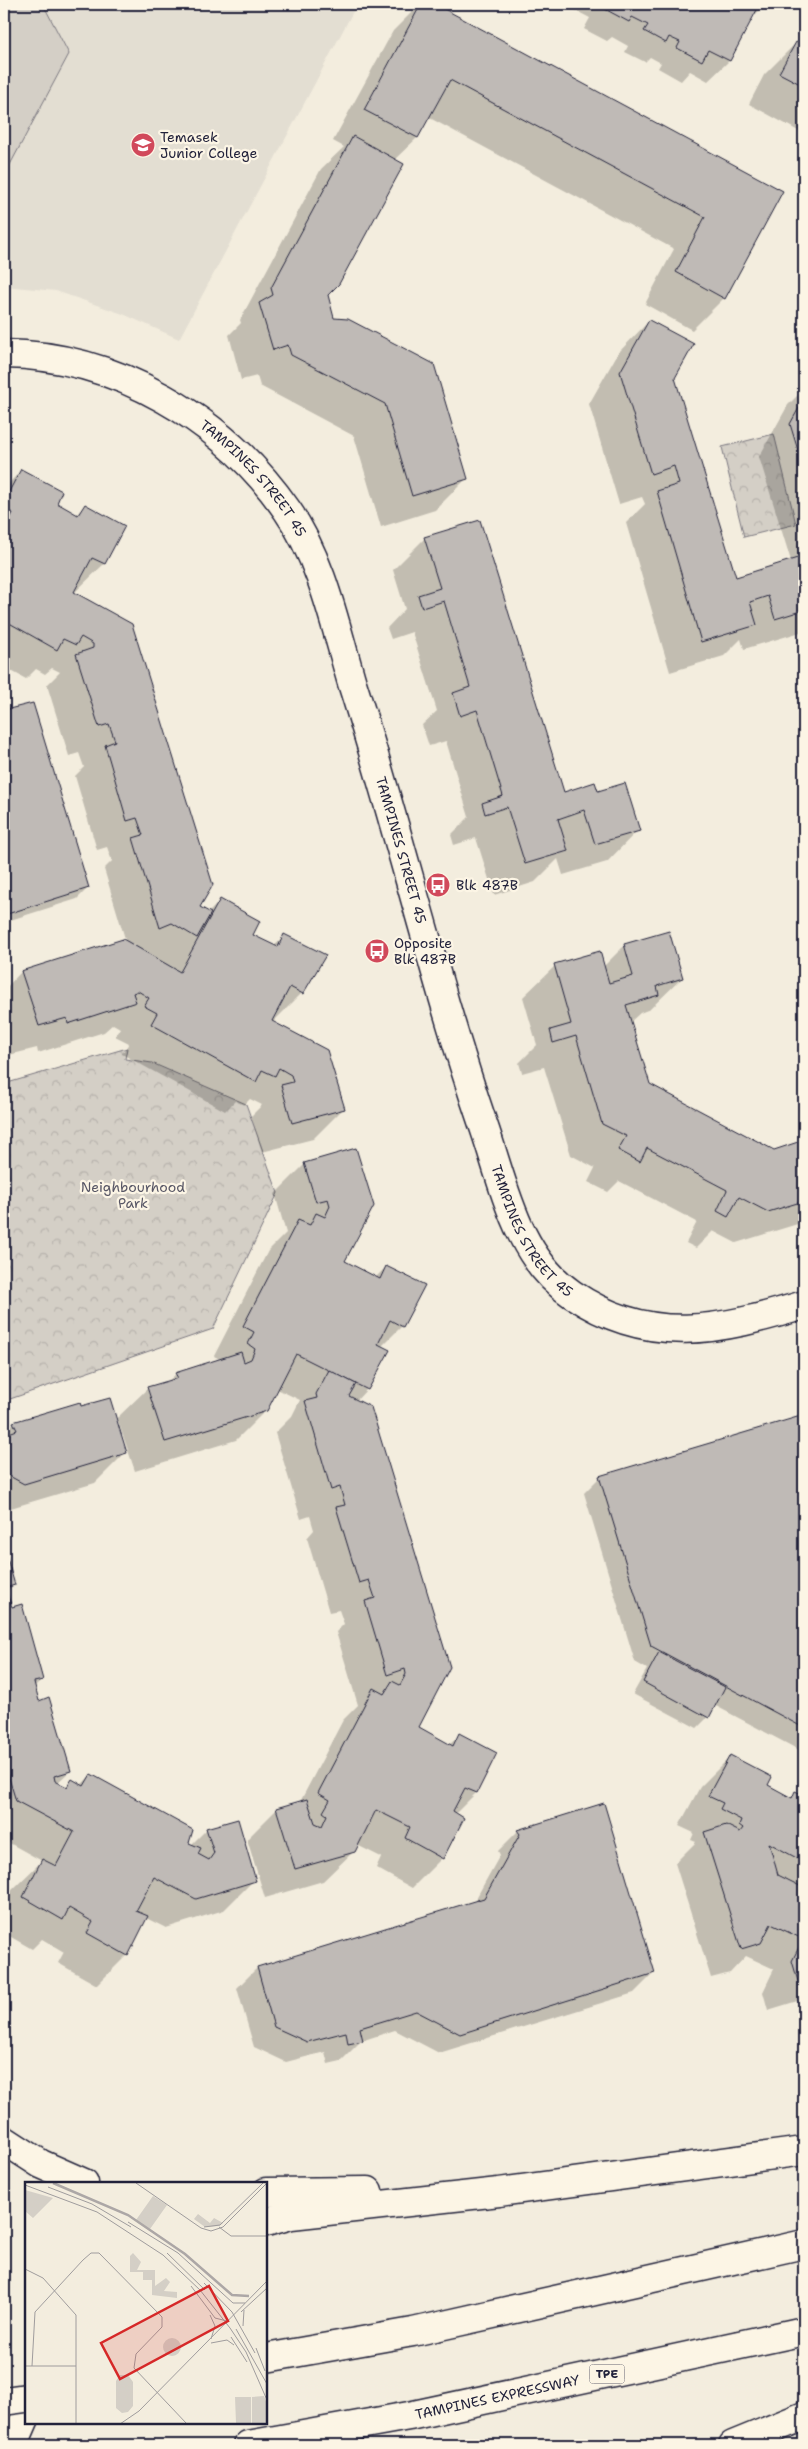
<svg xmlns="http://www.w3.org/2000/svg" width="808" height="2449" viewBox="0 0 808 2449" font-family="'Shantell Sans',sans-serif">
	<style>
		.built { fill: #e3ded2 }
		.green { fill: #d4cfc6; stroke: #7b7880 }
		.forest { fill: url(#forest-crowns); stroke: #7b7880 }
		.shadow { fill: #0003 }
		.building { fill: #bfbab6; stroke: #22223b }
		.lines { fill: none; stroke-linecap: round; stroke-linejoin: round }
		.minor-casing { stroke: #22223b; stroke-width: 31 }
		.highway-casing { stroke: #22223b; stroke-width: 31 }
		.minor { stroke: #fcf5e5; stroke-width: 28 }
		.highway { stroke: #fcf5e5; stroke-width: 28 }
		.highway-bridge-casing { stroke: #22223b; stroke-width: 31; stroke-linecap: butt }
		.highway-bridge { stroke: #fcf5e5; stroke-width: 28 }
		.labels { text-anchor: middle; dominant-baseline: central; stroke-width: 4.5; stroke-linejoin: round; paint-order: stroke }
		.shield { fill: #fcf5e5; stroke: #63616e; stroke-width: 1 }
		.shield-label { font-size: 12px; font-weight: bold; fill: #22223b }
		.poi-label { font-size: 14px; fill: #22223b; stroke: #fcf5e5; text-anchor: start }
		.street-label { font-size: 14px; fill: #22223b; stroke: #fcf5e5 }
		.park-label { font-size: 14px; fill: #575665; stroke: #fcf5e5 }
		.inset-river { fill: none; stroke: #aca7a6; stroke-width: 2.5 }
		.inset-road { fill: none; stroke: #9f9c9d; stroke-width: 1 }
		.view { fill: #d62828; fill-opacity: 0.15; stroke: #d62828; stroke-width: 2.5 }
		.inset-edge { fill: none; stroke: #22223b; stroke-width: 2.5 }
	</style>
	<defs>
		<pattern id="forest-crowns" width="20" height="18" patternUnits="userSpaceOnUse" patternTransform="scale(1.25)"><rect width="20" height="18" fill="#d4cfc6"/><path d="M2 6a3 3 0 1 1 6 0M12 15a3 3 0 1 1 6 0" fill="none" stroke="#b6b1ab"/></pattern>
	</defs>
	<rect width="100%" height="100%" fill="#f3edde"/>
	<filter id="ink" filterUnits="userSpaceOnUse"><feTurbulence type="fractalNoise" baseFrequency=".02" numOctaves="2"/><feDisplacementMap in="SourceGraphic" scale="10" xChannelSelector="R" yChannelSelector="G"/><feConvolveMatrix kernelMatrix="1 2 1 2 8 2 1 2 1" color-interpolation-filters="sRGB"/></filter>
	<g filter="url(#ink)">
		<polygon class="built" points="4,4 357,4 179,339 123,314 56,291 4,286"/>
		<polygon class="green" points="4,4 43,4 69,54 4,176"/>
		<g class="forest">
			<polygon points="774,434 796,524 744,537 722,447"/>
			<polygon points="127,1048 125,1059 152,1063 246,1104 278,1193 213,1329 10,1399 4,1395 4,1084"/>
		</g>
		<g class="shadow">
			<polygon points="420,4 432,4 781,191 724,298 692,330 645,304 674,249 428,117 417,138 394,160 326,295 333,319 466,479 435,510 381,527 354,436 260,386 257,376 241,380 229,335 241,323 240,320 321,169 344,147 333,141 393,31"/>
			<polygon points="571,4 767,4 751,18 729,61 708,81 690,71 681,81 658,68 661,63 650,57 645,62 625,52 628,46 612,37 607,41 584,29 590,18 569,7"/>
			<polygon points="796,43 802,47 804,43 804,131 802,133 749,104 764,75"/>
			<polygon points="649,321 674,378 735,579 791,561 759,457 788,405 804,389 804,631 744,649 741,639 724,656 670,672 626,523 645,504 642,497 619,504 589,404 618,353"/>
			<polygon points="21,471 55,504 76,515 85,506 123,526 104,564 74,593 198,907 208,913 221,900 252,935 274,946 285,936 302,993 273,1022 343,1109 313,1139 262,1152 251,1116 262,1105 250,1099 244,1105 235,1101 225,1111 122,1054 129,1043 115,1036 120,1028 113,1024 104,1032 38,1053 37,1048 9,1055 4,1039 4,990 21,972 123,940 126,942 104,869 112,861 107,847 97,850 75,776 84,767 79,753 69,756 47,685 60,672 52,668 45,674 36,669 26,679 4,667 4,488"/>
			<polygon points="425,538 563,794 597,793 638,830 607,862 563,875 558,859 535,882 494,895 476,838 454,845 451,835 469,817 446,741 429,746 422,725 437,711 412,632 391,639 387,628 405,609 393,570"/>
			<polygon points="4,704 9,711 88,888 77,899 4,922"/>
			<polygon points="624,946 682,978 650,1009 640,1013 630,1022 649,1085 774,1151 804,1142 804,1222 736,1243 713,1231 696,1248 686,1243 697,1222 619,1181 608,1192 588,1182 595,1168 571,1155 544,1067 522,1073 519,1063 537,1045 523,997 555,966 603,967"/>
			<polygon points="355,1150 343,1262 375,1278 386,1267 423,1285 402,1326 381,1347 367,1389 356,1401 417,1728 449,1745 460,1735 496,1753 476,1793 455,1814 442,1858 412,1888 376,1868 381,1857 357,1845 354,1851 323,1881 265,1898 247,1839 277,1809 300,1802 343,1720 358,1705 336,1632 344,1624 339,1610 329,1612 307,1538 314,1530 310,1516 301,1519 275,1433 292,1416 300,1400 277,1389 266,1410 236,1440 135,1471 117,1418 147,1389 166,1383 176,1374 221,1360 214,1356 268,1251 286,1233 275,1194 305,1164"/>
			<polygon points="79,1403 80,1408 125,1453 95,1483 4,1510 4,1431 14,1423"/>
			<polygon points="804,1416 804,1750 801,1751 714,1705 708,1717 697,1728 633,1694 647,1669 635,1662 584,1493 600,1477"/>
			<polygon points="4,1552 13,1585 6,1593 42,1679 34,1687 39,1702 70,1771 57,1783 65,1787 72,1780 81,1785 91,1775 191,1845 207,1829 254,1880 224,1910 166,1928 146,1918 127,1955 97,1985 58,1963 64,1952 42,1939 32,1949 4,1933 4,1908 12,1890 42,1861 4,1840"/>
			<polygon points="730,1757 766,1786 790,1798 796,1792 804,1797 804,1999 768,2010 763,1992 774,1969 746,1956 730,1973 711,1978 675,1863 696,1842 691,1840 694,1833 679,1826 700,1787"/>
			<polygon points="518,1831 654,1973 634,1993 439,2053 395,2030 361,2041 341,2061 328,2064 325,2052 286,2062 254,2047 237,1988 257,1968 474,1902 500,1855 498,1851"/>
		</g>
		<g class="building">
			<polygon points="421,4 435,4 783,191 725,299 676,272 705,217 450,80 418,138 364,110"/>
			<polygon points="606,4 760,4 730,61 708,50 702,61 677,48 680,42 669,37 666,43 644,31 648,25 632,17 629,22 603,8"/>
			<polygon points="796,42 804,46 804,86 779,73"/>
			<polygon points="353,136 404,164 339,284 328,295 334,318 348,319 434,364 468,479 412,496 385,404 291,355 288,345 273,350 259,303 273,295 271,288"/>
			<polygon points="649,320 694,344 675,378 736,577 804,556 804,610 775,619 768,596 750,602 757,625 701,642 657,491 679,484 674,466 651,474 620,372"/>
			<polygon points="804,399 804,470 790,424"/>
			<polygon points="21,469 62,491 57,503 78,515 85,504 125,526 105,564 92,558 74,592 132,624 213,885 200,907 211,913 197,938 172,923 160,928 133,838 143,835 137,818 127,821 105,745 115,741 109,724 99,727 76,654 93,648 93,644 81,637 76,645 63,639 57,650 4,620 4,530 13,513 4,509 4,501"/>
			<polygon points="480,520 564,792 595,782 598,791 625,783 640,831 595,844 584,810 558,819 568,851 525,864 507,807 485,814 482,803 503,796 477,710 460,716 453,693 470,687 444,601 422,608 418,595 440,588 424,537"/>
			<polygon points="4,701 9,709 33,703 89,888 4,915"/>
			<polygon points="220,899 260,921 253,935 278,947 284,934 326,955 303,994 290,987 272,1021 327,1050 345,1109 292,1123 281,1085 293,1082 291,1075 279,1068 275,1076 262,1070 256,1082 151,1024 157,1013 144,1006 149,998 138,991 133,993 136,1002 68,1024 67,1018 39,1026 21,971 123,939 180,972"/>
			<polygon points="669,931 683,978 657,986 659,995 626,1005 650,1084 774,1150 804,1140 804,1201 768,1212 739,1197 728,1217 717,1211 727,1190 647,1148 640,1162 618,1150 626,1136 602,1124 576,1036 553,1043 550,1030 571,1024 554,964 600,951 609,983 633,976 624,944"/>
			<polygon points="356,1148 374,1206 345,1261 380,1279 386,1266 425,1285 403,1327 390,1320 378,1344 390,1350 368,1390 296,1354 267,1411 165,1442 147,1387 178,1378 175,1373 241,1352 244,1362 251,1359 255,1349 248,1344 254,1332 243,1326 298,1220 310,1225 316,1213 325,1217 330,1206 328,1199 316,1202 304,1163"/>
			<polygon points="329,1370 356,1384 349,1396 371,1407 450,1667 419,1727 453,1746 459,1733 497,1753 477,1793 465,1788 453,1811 464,1818 443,1859 405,1838 410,1827 376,1810 355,1852 295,1869 276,1808 307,1799 315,1823 322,1826 327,1815 323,1812 330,1800 318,1793 373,1688 384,1694 392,1681 400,1685 406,1674 405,1669 387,1675 365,1601 375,1598 369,1580 359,1583 336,1507 345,1505 340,1487 331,1490 305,1401 317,1398 316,1394"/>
			<polygon points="110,1398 127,1453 24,1484 4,1473 4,1430 9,1433 17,1430 13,1422 80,1402 81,1406"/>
			<polygon points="804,1415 804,1728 651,1646 599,1476"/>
			<polygon points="4,1548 15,1585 5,1588 12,1607 22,1604 43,1680 34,1682 39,1701 49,1697 71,1771 54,1776 55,1781 67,1787 72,1779 84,1786 91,1774 193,1830 189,1843 201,1848 198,1854 209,1860 214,1853 206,1828 238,1819 256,1881 196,1899 154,1877 136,1911 148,1916 128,1956 87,1933 93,1922 69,1908 63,1920 23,1897 42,1859 56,1866 74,1832 16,1801 4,1762"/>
			<polygon points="659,1652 725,1687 709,1718 643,1682"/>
			<polygon points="730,1755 772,1777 768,1785 792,1798 795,1791 804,1795 804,1862 769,1843 778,1875 804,1888 804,1979 798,1981 792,1961 803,1939 771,1924 761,1943 741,1949 704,1832 726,1825 740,1832 743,1828 739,1825 741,1820 720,1809 723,1803 708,1796"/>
			<polygon points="604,1803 655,1973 460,2034 416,2011 360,2028 363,2041 348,2044 346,2032 307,2042 274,2027 257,1967 484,1898 520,1834 517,1830"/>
		</g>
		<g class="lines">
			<defs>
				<g id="minor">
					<path id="s1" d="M4 354C115 355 224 419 287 510 322 560 335 625 352 683 399 830 434 981 484 1127 504 1185 517 1257 572 1294 650 1347 721 1330 804 1305"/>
				</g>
				<g id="highway">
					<polyline points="4,2140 41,2164 84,2183"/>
					<polyline points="266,2192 368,2191"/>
					<polyline points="266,2222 291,2215 499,2192 804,2151"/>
					<polyline points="266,2358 413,2332 804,2244"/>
					<polyline points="4,2441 16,2439 26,2416"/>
					<path id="s2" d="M248 2445 409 2416 804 2331"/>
					<polyline points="733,2445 804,2416"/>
				</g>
			</defs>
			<use href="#minor" class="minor-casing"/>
			<use href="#highway" class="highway-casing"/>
			<use href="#minor" class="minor"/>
			<use href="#highway" class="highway"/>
			<defs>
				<polyline id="highway-bridge" points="4,2401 26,2398"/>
			</defs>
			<use href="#highway-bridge" class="highway-bridge-casing"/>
			<use href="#highway-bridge" class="highway-bridge"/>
		</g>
	</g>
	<defs>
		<symbol id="university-disc" viewBox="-11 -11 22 22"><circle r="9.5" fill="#d1495b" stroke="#fcf5e5"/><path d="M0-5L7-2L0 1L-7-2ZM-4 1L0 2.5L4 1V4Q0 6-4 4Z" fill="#fff"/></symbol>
		<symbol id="bus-disc" viewBox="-11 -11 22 22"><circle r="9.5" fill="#d1495b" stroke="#fcf5e5"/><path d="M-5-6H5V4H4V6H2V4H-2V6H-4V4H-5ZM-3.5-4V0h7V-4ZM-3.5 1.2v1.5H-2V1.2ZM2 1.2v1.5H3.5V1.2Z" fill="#fff"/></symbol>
	</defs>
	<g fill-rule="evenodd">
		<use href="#university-disc" x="129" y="131" width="28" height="28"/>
		<use href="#bus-disc" x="424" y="871" width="28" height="28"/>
		<use href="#bus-disc" x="363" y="937" width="28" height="28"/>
	</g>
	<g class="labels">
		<rect class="shield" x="589.5" y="2364.5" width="35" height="19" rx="4"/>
		<g class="shield-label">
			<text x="607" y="2374">TPE</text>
		</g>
		<g class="poi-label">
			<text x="160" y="137">Temasek<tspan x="160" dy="16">Junior College</tspan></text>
			<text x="456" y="885">Blk 487B</text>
			<text x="394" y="943">Opposite<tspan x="394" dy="16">Blk 487B</tspan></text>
		</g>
		<g class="street-label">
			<text stroke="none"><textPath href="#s1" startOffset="289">TAMPINES STREET 45</textPath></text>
			<text stroke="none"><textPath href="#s1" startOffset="695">TAMPINES STREET 45</textPath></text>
			<text stroke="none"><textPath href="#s1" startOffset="1100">TAMPINES STREET 45</textPath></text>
			<text stroke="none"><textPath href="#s2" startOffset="254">TAMPINES EXPRESSWAY</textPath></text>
		</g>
		<g class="park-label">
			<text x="133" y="1187">Neighbourhood<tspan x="133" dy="16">Park</tspan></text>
		</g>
	</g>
	<g transform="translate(25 2182)">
		<rect width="242" height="242" fill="#f3edde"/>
		<path d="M173 32 185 41 189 36 198 41 194 44 180 45 169 37ZM95 193H103L108 200V224L103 230 97 231 91 226V199ZM210 215H226V241H211Z" fill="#d4cfc6"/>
		<path d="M0 8 28 16 8 36 0 29ZM128 14 142 23 125 47 111 38ZM108 71 116 80 112 88H130V104L141 96 145 100 139 109 152 110V116L127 113V98H118V90H105V74ZM138 165a9 9 0 1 1 18 0a9 9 0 1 1-18 0ZM239 214 242 222V242H227V215Z" fill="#d4cfc6"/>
		<path class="inset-river" d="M28 1 103 33 160 72 207 113 224 114"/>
		<path class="inset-road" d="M111 1 176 46 186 49 198 45 242 1M0 3 72 30 138 73 175 108 205 146 221 170 242 218M23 5 67 22 106 45M103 40 153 71 208 121H220M179 45 195 43 238 1M194 45 206 54H242M142 71 180 108M0 87 18 96 51 133V242M179 101 207 130 230 171M166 104 190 136 202 139M216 130 242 106M185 133 190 144 186 157M218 144 219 128M211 147 242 202M206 155 222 180M186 161 202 158 209 163M231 166 240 189M0 184H51M7 184 10 130 58 78 66 71H74L137 135V145L111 172 109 186 162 242M95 242 114 229 242 99"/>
		<path class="view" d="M184 104 203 139 95 197 76 161Z"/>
		<rect width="242" height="242" class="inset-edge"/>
	</g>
	<rect width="808" height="2449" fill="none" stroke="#fcf5e5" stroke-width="20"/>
	<rect x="10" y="10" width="788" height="2429" fill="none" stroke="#22223b" stroke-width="2" filter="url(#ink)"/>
</svg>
